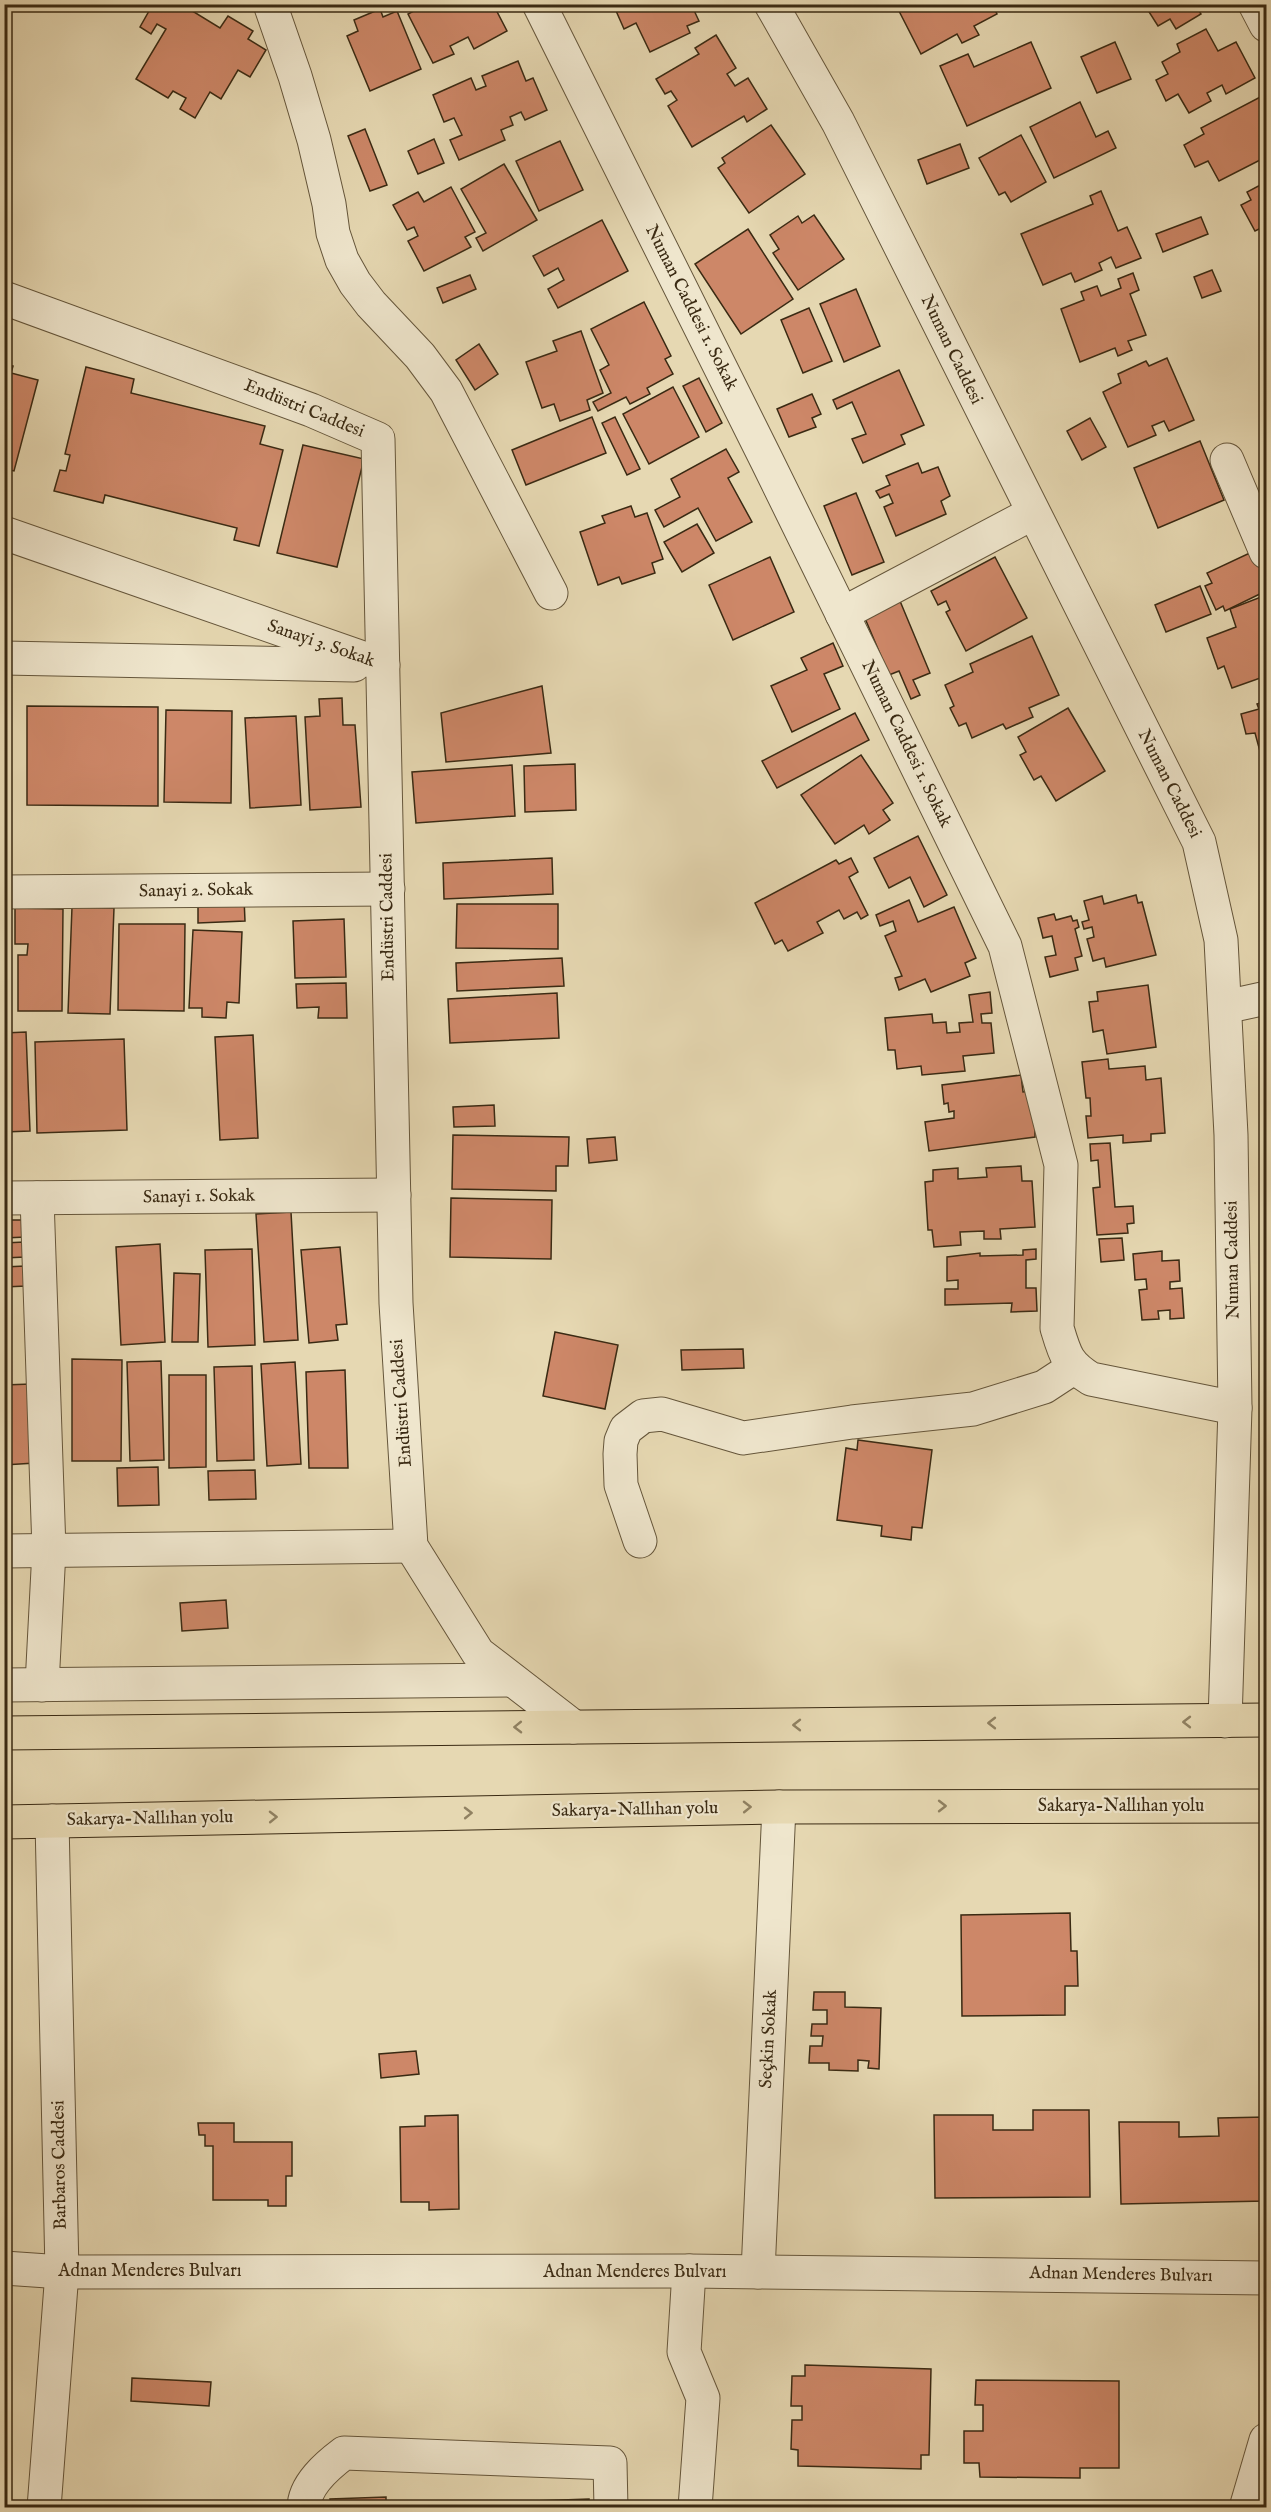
<svg xmlns="http://www.w3.org/2000/svg" width="1271" height="2512" viewBox="0 0 1271 2512" font-family="'IM FELL English',serif">
	<style>
		.building { fill: #cd8768; stroke: #3a2a13; stroke-width: 1.5 }
		.lines { fill: none; stroke-linecap: round; stroke-linejoin: round }
		.minor-casing { stroke: #65563b; stroke-width: 35 }
		.major-casing { stroke: #3a2a13; stroke-width: 35 }
		.minor { stroke: #efe6cd; stroke-width: 33 }
		.major { stroke: #e6d8b2; stroke-width: 33 }
		.oneway { stroke: #908162 }
		.labels { text-anchor: middle; dominant-baseline: central; stroke-width: 4.5; stroke-linejoin: round; paint-order: stroke }
		.street-label { font-size: 18px; fill: #3a2a13; stroke: #efe6cd }
	</style>
	<rect width="100%" height="100%" fill="#e6d8b2"/>
	<filter id="stains"><feTurbulence type="fractalNoise" baseFrequency=".00333" numOctaves="4"/><feColorMatrix values="0 0 0 0 .2 0 0 0 0 .09 0 0 0 0 .02 0 0 0 .5 -.17"/></filter>
	<radialGradient id="worn" r=".72"><stop offset=".6" stop-color="#630" stop-opacity="0"/><stop offset="1" stop-color="#630" stop-opacity=".3"/></radialGradient>
	<g class="building">
		<polygon points="153,4 181,4 220,28 228,16 253,31 248,39 266,50 250,77 238,70 221,99 210,92 195,118 180,109 186,98 173,91 168,98 136,79 166,29 157,24 151,34 140,27"/>
		<polygon points="427,4 493,4 507,31 474,49 468,37 450,46 454,54 433,63 408,14"/>
		<polygon points="613,4 691,4 699,21 687,26 690,33 650,52 636,23 624,29"/>
		<polygon points="910,4 992,4 997,14 974,26 979,35 962,43 957,34 921,54 899,11"/>
		<polygon points="1144,4 1195,4 1201,14 1176,29 1170,19 1158,26"/>
		<polygon points="380,9 383,17 397,11 421,69 370,91 347,36 358,31 354,20"/>
		<polygon points="1206,29 1218,51 1236,42 1255,78 1226,94 1222,85 1207,93 1211,101 1189,113 1178,94 1166,101 1156,80 1168,74 1162,62 1180,52 1177,44"/>
		<polygon points="716,35 736,68 727,74 735,86 748,78 767,109 747,122 744,116 692,147 668,106 677,100 671,91 665,94 656,79 699,54 695,48"/>
		<polygon points="1031,42 1051,88 967,126 940,66 968,54 974,67"/>
		<polygon points="1115,42 1131,79 1097,93 1081,57"/>
		<polygon points="518,61 526,81 533,78 547,110 525,120 521,112 510,117 513,125 501,130 505,140 459,160 450,140 462,135 454,118 444,122 433,95 471,78 476,90 486,86 482,76"/>
		<polygon points="1266,94 1266,157 1219,181 1208,161 1195,167 1184,145 1204,134 1201,128"/>
		<polygon points="1080,102 1096,137 1108,131 1116,148 1054,178 1030,127"/>
		<polygon points="771,125 805,174 749,213 718,168 725,163 722,158"/>
		<polygon points="365,129 387,185 370,191 348,136"/>
		<polygon points="1021,135 1046,182 1011,202 1005,192 999,195 979,158"/>
		<polygon points="434,139 444,163 418,174 408,151"/>
		<polygon points="560,141 583,190 539,211 516,161"/>
		<polygon points="960,144 969,168 927,184 918,160"/>
		<polygon points="504,164 537,220 483,251 476,238 486,233 461,189"/>
		<polygon points="1266,182 1266,228 1265,226 1255,231 1241,205 1251,200 1247,192"/>
		<polygon points="451,187 475,232 465,237 471,247 424,271 408,241 418,236 414,227 407,230 393,205 418,192 424,202"/>
		<polygon points="1101,191 1118,231 1127,227 1141,258 1116,268 1111,257 1099,263 1102,270 1075,282 1071,273 1043,285 1021,234 1093,204 1090,196"/>
		<polygon points="814,215 844,259 798,290 773,253 779,249 770,235 798,216 802,223"/>
		<polygon points="1201,217 1208,234 1163,252 1156,234"/>
		<polygon points="602,220 628,271 558,308 548,289 564,280 558,268 544,276 533,256"/>
		<polygon points="748,229 793,299 741,334 695,264"/>
		<polygon points="1212,270 1221,291 1202,298 1194,277"/>
		<polygon points="1133,273 1139,290 1130,294 1146,335 1128,341 1132,350 1118,356 1115,348 1080,362 1061,309 1084,300 1081,292 1097,286 1101,296 1121,288 1118,279"/>
		<polygon points="470,275 476,289 443,303 437,288"/>
		<polygon points="856,289 880,346 844,362 820,304"/>
		<polygon points="644,302 671,356 665,359 673,374 647,388 650,394 630,404 626,397 598,411 593,402 611,393 600,370 609,365 591,329"/>
		<polygon points="809,308 832,361 803,373 781,320"/>
		<polygon points="581,331 603,393 587,400 590,410 560,421 554,404 542,408 526,362 557,351 553,341"/>
		<polygon points="479,344 498,374 475,390 456,360"/>
		<polygon points="1167,358 1194,420 1169,431 1164,421 1152,426 1156,435 1128,447 1103,392 1121,383 1118,374 1146,361 1149,366"/>
		<polygon points="4,364 13,366 11,373 38,380 14,471 4,469"/>
		<polygon points="86,367 134,379 131,393 265,426 260,444 283,450 259,546 234,540 237,528 105,495 103,503 54,491 60,470 66,471 70,455 65,454"/>
		<polygon points="899,370 924,425 901,435 905,444 863,463 852,439 866,434 852,402 837,409 833,400"/>
		<polygon points="699,378 722,423 706,432 683,386"/>
		<polygon points="673,387 699,437 649,464 623,414"/>
		<polygon points="812,394 821,414 812,418 816,427 789,437 777,409"/>
		<polygon points="592,417 606,453 526,485 512,450"/>
		<polygon points="615,417 640,469 627,475 602,423"/>
		<polygon points="1090,418 1106,447 1082,460 1067,431"/>
		<polygon points="1200,441 1224,500 1158,528 1134,468"/>
		<polygon points="303,445 364,459 337,567 277,553"/>
		<polygon points="726,449 739,472 728,478 752,522 716,541 698,508 664,527 655,510 680,497 671,479"/>
		<polygon points="918,463 922,473 938,467 950,496 941,501 946,514 896,536 884,507 893,503 889,494 880,498 876,491 890,485 886,476"/>
		<polygon points="856,493 884,562 852,575 824,506"/>
		<polygon points="631,506 635,517 647,513 663,559 652,563 655,573 622,584 619,577 598,585 580,532 605,523 602,516"/>
		<polygon points="697,524 714,553 682,572 664,542"/>
		<polygon points="1254,551 1266,577 1266,591 1225,611 1223,606 1216,610 1205,586 1212,583 1207,573"/>
		<polygon points="770,557 794,612 733,640 709,585"/>
		<polygon points="995,557 1027,618 966,651 946,612 950,610 946,601 938,605 931,591"/>
		<polygon points="1200,586 1211,614 1166,632 1155,605"/>
		<polygon points="1266,595 1266,676 1232,688 1224,666 1218,669 1207,638 1236,627 1230,609"/>
		<polygon points="900,601 930,673 913,680 920,695 911,699 899,671 889,675 864,616"/>
		<polygon points="1032,636 1059,695 1029,708 1033,717 1006,729 1003,724 972,738 966,723 959,726 950,708 954,706 945,685 973,672 970,664"/>
		<polygon points="833,643 843,666 824,674 840,709 792,732 771,686 807,670 801,658"/>
		<polygon points="542,686 551,753 446,762 441,713"/>
		<polygon points="342,698 343,725 355,725 361,807 310,810 305,717 320,716 319,699"/>
		<polygon points="1266,701 1266,765 1264,766 1255,733 1246,734 1241,714 1259,709 1257,704"/>
		<polygon points="27,706 158,707 158,806 27,805"/>
		<polygon points="1068,708 1105,771 1056,801 1041,776 1034,780 1020,755 1026,752 1018,737"/>
		<polygon points="166,710 232,711 231,803 164,802"/>
		<polygon points="855,713 869,740 777,788 762,761"/>
		<polygon points="296,716 301,805 250,808 245,718"/>
		<polygon points="861,755 893,803 883,810 890,820 869,834 864,825 835,844 801,795"/>
		<polygon points="575,764 576,810 525,812 524,766"/>
		<polygon points="512,765 515,816 416,823 412,772"/>
		<polygon points="918,836 947,895 924,907 910,877 889,888 874,858"/>
		<polygon points="552,858 553,894 444,899 443,863"/>
		<polygon points="851,858 858,872 849,877 868,915 861,919 857,912 844,919 839,910 817,922 823,933 788,951 782,940 775,944 755,903 836,860 839,864"/>
		<polygon points="1136,895 1138,903 1142,902 1156,955 1106,967 1104,958 1093,961 1087,939 1094,937 1092,927 1084,929 1082,922 1089,920 1084,901 1102,896 1104,904"/>
		<polygon points="244,898 245,921 198,923 198,900"/>
		<polygon points="909,900 918,922 954,907 976,958 965,963 970,976 931,992 925,979 899,990 895,978 902,976 885,936 896,931 893,921 880,926 876,915"/>
		<polygon points="457,904 558,904 558,949 456,948"/>
		<polygon points="72,907 114,908 110,1014 68,1013"/>
		<polygon points="15,908 63,909 62,1011 18,1011 18,955 27,955 28,944 15,944"/>
		<polygon points="1054,914 1056,920 1071,916 1073,921 1077,920 1079,927 1075,929 1082,956 1075,958 1078,970 1050,977 1045,957 1056,955 1052,936 1043,938 1038,918"/>
		<polygon points="344,919 346,977 295,978 293,921"/>
		<polygon points="119,924 185,924 184,1011 118,1010"/>
		<polygon points="193,930 242,932 239,1003 227,1002 226,1018 202,1017 202,1008 189,1008"/>
		<polygon points="562,958 564,986 457,991 456,963"/>
		<polygon points="346,983 347,1018 318,1018 319,1007 297,1008 296,984"/>
		<polygon points="1148,985 1156,1047 1107,1054 1103,1030 1093,1032 1089,1002 1098,1001 1097,992"/>
		<polygon points="990,992 992,1013 981,1014 982,1023 991,1023 994,1053 963,1056 965,1071 922,1075 921,1066 897,1069 895,1050 888,1050 885,1018 932,1014 933,1023 946,1022 947,1033 960,1032 959,1023 973,1022 969,995"/>
		<polygon points="557,993 559,1038 450,1043 448,999"/>
		<polygon points="26,1032 30,1131 4,1132 4,1033"/>
		<polygon points="253,1035 258,1138 220,1140 215,1037"/>
		<polygon points="124,1039 127,1130 37,1133 35,1042"/>
		<polygon points="1108,1059 1109,1069 1145,1066 1146,1080 1161,1078 1165,1133 1151,1134 1151,1141 1123,1143 1123,1135 1088,1138 1086,1116 1091,1116 1090,1098 1086,1098 1082,1062"/>
		<polygon points="1021,1075 1023,1092 1034,1091 1035,1137 929,1151 925,1122 954,1118 954,1111 949,1112 948,1103 944,1104 942,1085"/>
		<polygon points="494,1105 495,1126 454,1127 453,1107"/>
		<polygon points="453,1135 569,1137 568,1166 556,1166 556,1191 452,1189"/>
		<polygon points="615,1137 617,1160 589,1163 587,1139"/>
		<polygon points="1110,1143 1115,1207 1133,1206 1134,1223 1127,1224 1128,1233 1097,1235 1093,1188 1100,1187 1098,1160 1091,1161 1090,1144"/>
		<polygon points="1021,1166 1022,1181 1032,1181 1035,1227 1000,1229 1001,1239 984,1239 984,1231 960,1232 961,1245 934,1247 932,1230 928,1230 925,1182 933,1181 933,1170 958,1168 958,1179 987,1177 986,1168"/>
		<polygon points="451,1198 552,1200 551,1259 450,1257"/>
		<polygon points="291,1212 298,1340 264,1342 256,1214"/>
		<polygon points="4,1220 25,1220 26,1237 4,1238"/>
		<polygon points="1122,1238 1124,1260 1101,1262 1099,1239"/>
		<polygon points="24,1242 25,1257 4,1258 4,1243"/>
		<polygon points="160,1244 165,1342 121,1345 116,1247"/>
		<polygon points="340,1247 347,1324 336,1325 338,1340 309,1343 301,1250"/>
		<polygon points="252,1249 255,1345 208,1347 205,1250"/>
		<polygon points="1036,1249 1036,1259 1026,1260 1026,1288 1036,1288 1037,1311 1011,1312 1012,1303 945,1305 945,1289 958,1289 958,1280 947,1281 947,1257 980,1253 980,1256 1023,1255 1023,1250"/>
		<polygon points="1162,1251 1162,1261 1179,1260 1180,1281 1170,1282 1170,1289 1182,1288 1184,1318 1170,1319 1170,1310 1158,1311 1159,1319 1142,1320 1139,1290 1147,1289 1146,1279 1135,1280 1133,1254"/>
		<polygon points="25,1266 26,1286 4,1287 4,1267"/>
		<polygon points="174,1273 200,1274 198,1342 172,1342"/>
		<polygon points="555,1332 618,1345 605,1409 543,1396"/>
		<polygon points="743,1349 744,1368 682,1370 681,1350"/>
		<polygon points="72,1359 122,1360 121,1461 72,1461"/>
		<polygon points="161,1361 164,1460 130,1461 127,1362"/>
		<polygon points="295,1362 301,1464 267,1466 261,1364"/>
		<polygon points="252,1366 254,1460 217,1461 214,1367"/>
		<polygon points="345,1370 348,1468 309,1468 306,1372"/>
		<polygon points="169,1375 206,1375 206,1467 169,1468"/>
		<polygon points="31,1384 35,1463 4,1465 4,1385"/>
		<polygon points="858,1440 932,1450 922,1528 912,1527 911,1540 881,1536 882,1526 837,1520 846,1448 857,1450"/>
		<polygon points="158,1467 159,1505 118,1506 117,1468"/>
		<polygon points="255,1470 256,1499 209,1500 208,1471"/>
		<polygon points="226,1600 228,1628 182,1631 180,1603"/>
		<polygon points="1070,1913 1071,1951 1077,1951 1078,1986 1065,1986 1065,2015 962,2016 961,1915"/>
		<polygon points="814,1992 845,1992 845,2007 881,2008 879,2069 868,2068 869,2061 858,2060 858,2071 829,2070 829,2063 809,2063 810,2046 822,2046 823,2036 811,2036 812,2024 827,2024 827,2010 813,2010"/>
		<polygon points="416,2051 419,2074 381,2078 379,2054"/>
		<polygon points="1033,2110 1089,2110 1090,2197 935,2198 934,2115 993,2115 993,2130 1033,2130"/>
		<polygon points="458,2115 459,2209 429,2210 429,2202 401,2202 400,2127 425,2126 425,2116"/>
		<polygon points="1266,2117 1266,2201 1121,2204 1119,2122 1179,2122 1179,2137 1219,2136 1218,2118"/>
		<polygon points="198,2123 234,2123 234,2142 292,2142 292,2176 286,2176 286,2206 268,2206 268,2200 213,2200 213,2146 205,2146 205,2135 199,2135"/>
		<polygon points="805,2365 931,2369 929,2455 921,2455 921,2469 798,2466 798,2450 791,2449 792,2420 802,2420 802,2406 791,2406 792,2376 805,2376"/>
		<polygon points="132,2378 211,2382 209,2406 131,2401"/>
		<polygon points="976,2380 1119,2381 1119,2468 1080,2468 1080,2478 980,2477 979,2463 964,2463 964,2431 983,2431 983,2405 975,2405"/>
		<polygon points="386,2497 386,2508 331,2508 330,2499"/>
		<polygon points="589,2499 589,2508 533,2508 533,2501"/>
	</g>
	<g class="lines">
		<defs>
			<g id="minor">
				<polyline points="270,4 295,76 314,140 329,204 333,233 342,260 355,283 371,304 420,356 446,391 551,593"/>
				<path d="M539 4 767 461 1005 946 1061 1165 1057 1328C1065 1355 1067 1364 1091 1379L1235 1408"/>
				<polyline points="771,4 838,122 1199,842 1221,940 1231,1135 1235,1408 1225,1721"/>
				<polyline points="1255,4 1266,25"/>
				<polyline points="4,298 311,410 378,439 396,1303 411,1546 478,1653 574,1727"/>
				<polyline points="1227,460 1266,552"/>
				<polyline points="4,533 383,665"/>
				<polyline points="842,614 1033,513"/>
				<polyline points="4,658 354,665"/>
				<polyline points="4,892 388,889"/>
				<polyline points="1225,1007 1266,998"/>
				<polyline points="4,1198 394,1195"/>
				<polyline points="37,1198 49,1550 42,1685"/>
				<polyline points="640,1541 621,1485 620,1454 621,1441 626,1429 643,1416 662,1414 743,1438 852,1422 973,1409 1044,1387 1073,1368"/>
				<polyline points="4,1551 411,1546"/>
				<polyline points="4,1685 512,1680"/>
				<polyline points="4,2268 62,2272 689,2271 1266,2278"/>
				<polyline points="689,2271 684,2352 703,2398 695,2508"/>
				<polyline points="758,2272 779,1807"/>
				<polyline points="44,2508 62,2272 52,1821"/>
				<path d="M304 2508C304 2485 328 2465 344 2453L610 2463 611 2508"/>
				<polyline points="1246,2508 1266,2440"/>
			</g>
			<g id="major">
				<polyline points="4,1733 1266,1720"/>
				<polyline points="4,1822 779,1807 1266,1806"/>
			</g>
		</defs>
		<use href="#minor" class="minor-casing"/>
		<use href="#major" class="major-casing"/>
		<use href="#minor" class="minor"/>
		<use href="#major" class="major"/>
	</g>
	<defs><path id="oneway-chevron" d="M-2-3.5L2.5 0L-2 3.5" fill="none" stroke-width="1.6" stroke-linecap="round" stroke-linejoin="round" transform="scale(1.5)"/></defs>
	<g class="oneway">
		<use href="#oneway-chevron" transform="translate(1187 1722) rotate(180)"/>
		<use href="#oneway-chevron" transform="translate(992 1723) rotate(180)"/>
		<use href="#oneway-chevron" transform="translate(797 1725) rotate(180)"/>
		<use href="#oneway-chevron" transform="translate(518 1727) rotate(179)"/>
		<use href="#oneway-chevron" transform="translate(942 1806)"/>
		<use href="#oneway-chevron" transform="translate(747 1807) rotate(-1)"/>
		<use href="#oneway-chevron" transform="translate(468 1813) rotate(-1)"/>
		<use href="#oneway-chevron" transform="translate(273 1817) rotate(-1)"/>
	</g>
	<g class="labels">
		<g class="street-label">
			<text transform="translate(691 308) rotate(63)">Numan Caddesi 1. Sokak</text>
			<text transform="translate(951 350) rotate(64)">Numan Caddesi</text>
			<text transform="translate(304 409) rotate(22)">Endüstri Caddesi</text>
			<text transform="translate(321 644) rotate(19)">Sanayi 3. Sokak</text>
			<text transform="translate(906 744) rotate(64)">Numan Caddesi 1. Sokak</text>
			<text transform="translate(1169 784) rotate(63)">Numan Caddesi</text>
			<text transform="translate(196 891) rotate(-1)">Sanayi 2. Sokak</text>
			<text transform="translate(388 917) rotate(-91)">Endüstri Caddesi</text>
			<text transform="translate(199 1197) rotate(-1)">Sanayi 1. Sokak</text>
			<text transform="translate(1233 1260) rotate(-91)">Numan Caddesi</text>
			<text transform="translate(402 1403) rotate(-94)">Endüstri Caddesi</text>
			<text x="1121" y="1806">Sakarya-Nallıhan yolu</text>
			<text transform="translate(635 1810) rotate(-1)">Sakarya-Nallıhan yolu</text>
			<text transform="translate(150 1819) rotate(-1)">Sakarya-Nallıhan yolu</text>
			<text transform="translate(769 2039) rotate(-87)">Seçkin Sokak</text>
			<text transform="translate(60 2165) rotate(-91)">Barbaros Caddesi</text>
			<text x="150" y="2271">Adnan Menderes Bulvarı</text>
			<text x="635" y="2272">Adnan Menderes Bulvarı</text>
			<text transform="translate(1121 2275) rotate(1)">Adnan Menderes Bulvarı</text>
		</g>
	</g>
	<rect width="1271" height="2512" fill="none" stroke="#e6d8b2" stroke-width="24"/>
	<rect x="6" y="6" width="1259" height="2500" fill="none" stroke="#3a2a13" stroke-width="3"/>
	<rect x="12" y="12" width="1247" height="2488" fill="none" stroke="#3a2a13" stroke-width="1.5"/>
	<rect width="100%" height="100%" filter="url(#stains)"/>
	<rect width="100%" height="100%" fill="url(#worn)"/>
</svg>
